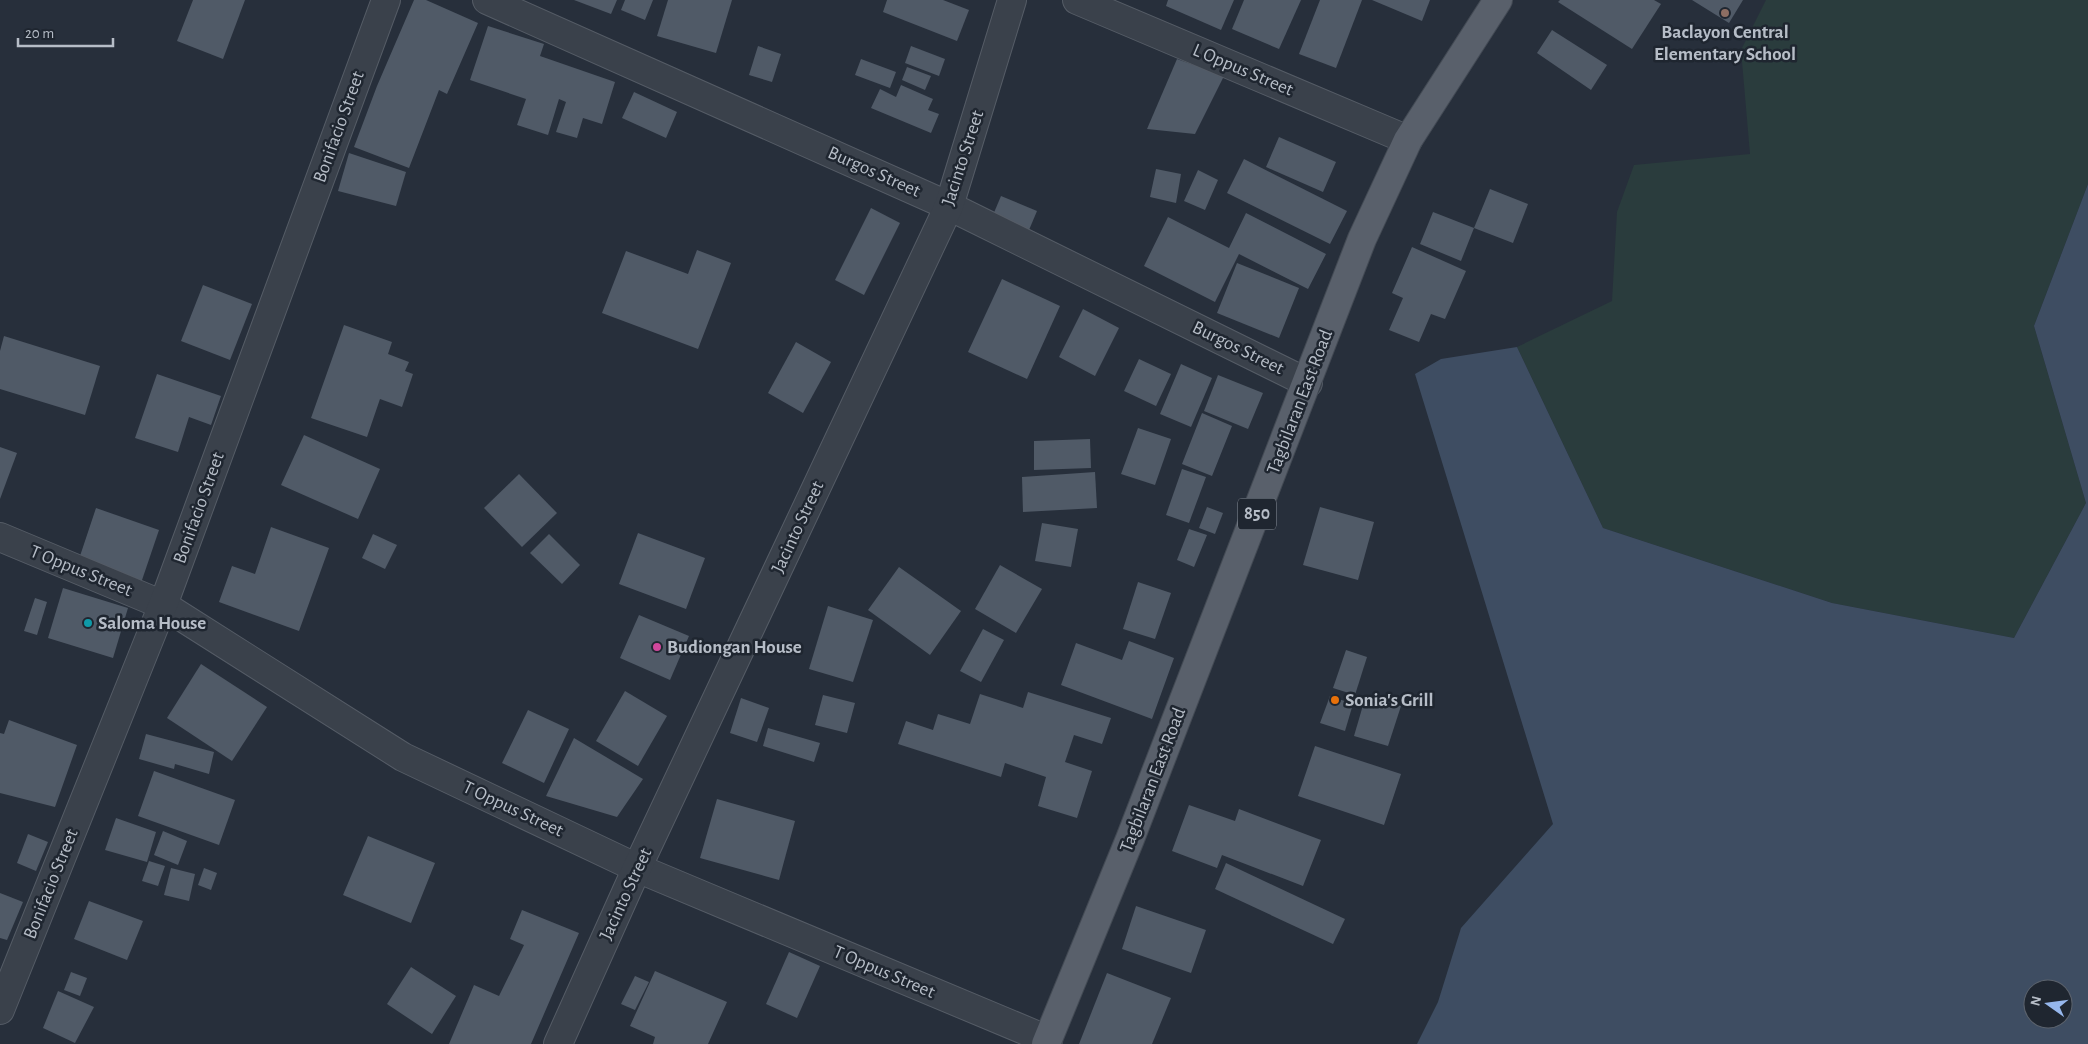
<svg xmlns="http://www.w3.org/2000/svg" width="2088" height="1044" viewBox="0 0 2088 1044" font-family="'Alegreya Sans',sans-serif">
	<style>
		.green { fill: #2a3c3d }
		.water { fill: #3e4d62; fill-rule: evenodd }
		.building { fill: #505a67 }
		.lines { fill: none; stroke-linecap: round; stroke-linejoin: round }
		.minor-casing { stroke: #555c66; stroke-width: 30 }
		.primary-casing { stroke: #434a54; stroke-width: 30 }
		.minor { stroke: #3a414b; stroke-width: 28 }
		.primary { stroke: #59606b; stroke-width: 28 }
		.education-dot { fill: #8d6e63; stroke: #1f2630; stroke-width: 2 }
		.culture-dot { fill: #0f9aa8; stroke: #1f2630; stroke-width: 2 }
		.hotel-dot { fill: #d1479c; stroke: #1f2630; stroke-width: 2 }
		.food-dot { fill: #e8710a; stroke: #1f2630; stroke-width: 2 }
		.labels { text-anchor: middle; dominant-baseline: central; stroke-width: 5; stroke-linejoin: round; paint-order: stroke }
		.shield { fill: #1f2630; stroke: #89909a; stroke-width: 1 }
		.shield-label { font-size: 18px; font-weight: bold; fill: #b6bdc7 }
		.poi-label { font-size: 19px; font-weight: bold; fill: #b6bdc7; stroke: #1f2630; text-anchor: start }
		.street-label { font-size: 19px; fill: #b6bdc7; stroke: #1f2630 }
	</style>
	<rect width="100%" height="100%" fill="#272f3b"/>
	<polygon class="green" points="1766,0 2088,0 2088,184 2034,326 2086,503 2014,638 1832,603 1603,528 1517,347 1612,301 1617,212 1634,165 1750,154 1741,50"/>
	<path class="water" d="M2088 184V1044H1417L1438 1002 1461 928 1553 824 1415 374 1441 359 1517 347 1603 528 1832 603 2014 638 2086 503 2034 326ZM2033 989H2063V1019H2033Z"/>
	<g class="building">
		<polygon points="193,0 245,0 223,59 177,41"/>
		<polygon points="414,0 426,0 478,23 447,94 439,90 409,168 354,147 377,86"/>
		<polygon points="574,0 617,0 611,14"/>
		<polygon points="625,0 653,0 645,20 621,10"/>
		<polygon points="668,0 732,0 716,53 657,36"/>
		<polygon points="887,0 943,0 969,10 957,41 883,12"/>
		<polygon points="1168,0 1234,0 1221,30 1166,6"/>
		<polygon points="1244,0 1301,0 1279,49 1232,29"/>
		<polygon points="1320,0 1362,0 1336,68 1299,54"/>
		<polygon points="1372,0 1430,0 1422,21"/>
		<polygon points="1560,0 1654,0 1661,4 1632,49 1558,2"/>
		<polygon points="1692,0 1743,0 1729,23"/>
		<polygon points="488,26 544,44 540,56 615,82 602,124 583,118 577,138 556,132 566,102 559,99 548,135 517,125 526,99 470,80"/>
		<polygon points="1552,30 1607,65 1591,90 1537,53"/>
		<polygon points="758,46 781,54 772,82 749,75"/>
		<polygon points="911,46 945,59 939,76 905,63"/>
		<polygon points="861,59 896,72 890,88 855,75"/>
		<polygon points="1177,59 1224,76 1195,134 1147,129"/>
		<polygon points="907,67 931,76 925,90 902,80"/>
		<polygon points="901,85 933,99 928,110 939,114 931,133 871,108 880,89 896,97"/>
		<polygon points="634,92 677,112 666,138 622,118"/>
		<polygon points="1279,137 1336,162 1323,192 1266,167"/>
		<polygon points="349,153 406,172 396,206 338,191"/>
		<polygon points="1244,159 1347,211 1330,244 1227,193"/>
		<polygon points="1156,169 1181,174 1176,203 1150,197"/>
		<polygon points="1198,170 1218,180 1205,210 1184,201"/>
		<polygon points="1490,189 1528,204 1513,243 1474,228"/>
		<polygon points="1001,196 1037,211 1029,230 993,215"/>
		<polygon points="871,208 900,223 864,295 835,280"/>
		<polygon points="1433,212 1474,228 1461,261 1420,244"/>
		<polygon points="1246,213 1326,254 1308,289 1239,254 1215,302 1144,266 1168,217 1229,248"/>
		<polygon points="1412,247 1466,271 1445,319 1431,314 1419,342 1389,330 1403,298 1392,293"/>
		<polygon points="697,250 731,263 698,349 602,313 626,251 688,274"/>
		<polygon points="1237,263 1299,288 1279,338 1217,313"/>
		<polygon points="1002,279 1060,306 1027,379 968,352"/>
		<polygon points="203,285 252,304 230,360 181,341"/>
		<polygon points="1083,309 1119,328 1095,376 1059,357"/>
		<polygon points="344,325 392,342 388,354 409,362 405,371 413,374 402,407 380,399 367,437 311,418"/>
		<polygon points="4,336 100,366 85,415 0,389 0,351"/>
		<polygon points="796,342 831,362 803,413 768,393"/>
		<polygon points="1139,359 1171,374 1156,406 1124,391"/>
		<polygon points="1181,364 1212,378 1191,427 1160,414"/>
		<polygon points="157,374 221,396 211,425 189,417 178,452 135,438"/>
		<polygon points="1218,375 1263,393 1248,429 1204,411"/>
		<polygon points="1202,413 1232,426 1212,476 1182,464"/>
		<polygon points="1138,428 1171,439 1155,485 1121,474"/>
		<polygon points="304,435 380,469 358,519 281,485"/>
		<polygon points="1090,439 1091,468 1034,470 1034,441"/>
		<polygon points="0,447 17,453 0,499"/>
		<polygon points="1182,469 1206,477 1189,523 1166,515"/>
		<polygon points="1095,472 1097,508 1023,512 1022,477"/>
		<polygon points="519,474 557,513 522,547 484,508"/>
		<polygon points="1207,507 1223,513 1215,534 1199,528"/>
		<polygon points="1320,507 1374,522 1358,580 1303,565"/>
		<polygon points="96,508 159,530 141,583 78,562"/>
		<polygon points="1042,523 1078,529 1071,567 1035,561"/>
		<polygon points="271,527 329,548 299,631 219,602 232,566 255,574"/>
		<polygon points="1189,529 1207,535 1194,567 1177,560"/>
		<polygon points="638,533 705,558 686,609 619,584"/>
		<polygon points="373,534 397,545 385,569 362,558"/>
		<polygon points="549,534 580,565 562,584 530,553"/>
		<polygon points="1000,565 1042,589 1016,633 975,609"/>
		<polygon points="899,567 961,611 930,655 868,610"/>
		<polygon points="1138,582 1171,593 1155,639 1123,629"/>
		<polygon points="63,588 128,608 113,658 48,638"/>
		<polygon points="35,598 47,602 37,635 24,631"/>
		<polygon points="828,606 873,620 853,682 809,669"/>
		<polygon points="639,615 689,636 670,680 620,658"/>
		<polygon points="983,629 1004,640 981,682 960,671"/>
		<polygon points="1129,641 1174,658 1152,719 1061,685 1076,643 1122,660"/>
		<polygon points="1346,650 1367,657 1355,695 1333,688"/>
		<polygon points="201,664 267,707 232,761 167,718"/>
		<polygon points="625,691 667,716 638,766 596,741"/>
		<polygon points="1028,692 1111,718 1102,744 1074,735 1065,762 1092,771 1077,818 1038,806 1046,777 1005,763 1001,777 898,744 906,721 933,730 938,714 970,724 980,694 1023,708"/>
		<polygon points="823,695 855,703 847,733 815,725"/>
		<polygon points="1366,695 1401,706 1388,746 1354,736"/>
		<polygon points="1330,696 1353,704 1345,731 1320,723"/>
		<polygon points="741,698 769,708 757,742 730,733"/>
		<polygon points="528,710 569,729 544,783 502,763"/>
		<polygon points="9,720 77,745 55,807 0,793 0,733 4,734"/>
		<polygon points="768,728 820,743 814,762 763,746"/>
		<polygon points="146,734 214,752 209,774 175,764 174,769 139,759"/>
		<polygon points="574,738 643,779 617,817 546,796"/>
		<polygon points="1315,746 1401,774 1384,825 1298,796"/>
		<polygon points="154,771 235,800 219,845 138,816"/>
		<polygon points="717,799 795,821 779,880 700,858"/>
		<polygon points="1189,805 1235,821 1239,809 1321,840 1303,886 1222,855 1217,868 1172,851"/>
		<polygon points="116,818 156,832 147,862 105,850"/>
		<polygon points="163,831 187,841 178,865 154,855"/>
		<polygon points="28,834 48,842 36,871 17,863"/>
		<polygon points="368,836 435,863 411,923 343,895"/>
		<polygon points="149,861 165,866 158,886 142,881"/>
		<polygon points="1226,863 1345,919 1333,944 1215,889"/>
		<polygon points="171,868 195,874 189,901 164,895"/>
		<polygon points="204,868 217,873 211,890 198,885"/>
		<polygon points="0,893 23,902 7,940 0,938"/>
		<polygon points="89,901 143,921 127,960 74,939"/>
		<polygon points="1136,906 1206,930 1191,973 1122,949"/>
		<polygon points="522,910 579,933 531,1044 449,1044 474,985 499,996 524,945 510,939"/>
		<polygon points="789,952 820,966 797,1018 766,1004"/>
		<polygon points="411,967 456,996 432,1034 387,1004"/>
		<polygon points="655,971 727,1002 708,1044 653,1044 655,1037 630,1026"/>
		<polygon points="71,972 87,978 80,996 64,990"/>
		<polygon points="1107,973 1171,998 1152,1044 1079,1044"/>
		<polygon points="635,976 649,982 635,1010 621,1004"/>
		<polygon points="58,991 94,1007 75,1043 43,1028"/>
	</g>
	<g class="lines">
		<defs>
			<g id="minor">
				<polyline points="487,0 949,206 1308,383"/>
				<polyline points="1077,0 1408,140"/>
				<polyline points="0,537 163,605 403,757 637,868 1048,1040"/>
				<polyline points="0,1010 163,605 386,0"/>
				<polyline points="558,1044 637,868 949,206 1012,0"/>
			</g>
			<polyline id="primary" points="1046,1044 1130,839 1362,239 1408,140 1498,0"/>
		</defs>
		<use href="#minor" class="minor-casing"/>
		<use href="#primary" class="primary-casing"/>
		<use href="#minor" class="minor"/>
		<use href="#primary" class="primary"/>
	</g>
	<circle class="education-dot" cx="1725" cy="13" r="5"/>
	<circle class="culture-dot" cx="88" cy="623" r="5"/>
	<circle class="hotel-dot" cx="657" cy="647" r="5"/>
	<circle class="food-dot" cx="1335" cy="700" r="5"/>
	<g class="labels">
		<rect class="shield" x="1238" y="498.5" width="38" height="31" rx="4"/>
		<g class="shield-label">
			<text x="1257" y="514">850</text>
		</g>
		<g class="poi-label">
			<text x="1725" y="32" text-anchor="middle">Baclayon Central<tspan x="1725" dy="22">Elementary School</tspan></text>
			<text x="98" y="623">Saloma House</text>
			<text x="667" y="647">Budiongan House</text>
			<text x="1345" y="700">Sonia's Grill</text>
		</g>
		<g class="street-label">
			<text transform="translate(1243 70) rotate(23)">L Oppus Street</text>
			<text transform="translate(339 127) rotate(-70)">Bonifacio Street</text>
			<text transform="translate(963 158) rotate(-72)">Jacinto Street</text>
			<text transform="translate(874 172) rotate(24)">Burgos Street</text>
			<text transform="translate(1238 348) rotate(26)">Burgos Street</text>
			<text transform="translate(1300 402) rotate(-69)">Tagbilaran East Road</text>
			<text transform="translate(199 508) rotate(-70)">Bonifacio Street</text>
			<text transform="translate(798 527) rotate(-65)">Jacinto Street</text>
			<text transform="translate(81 571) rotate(22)">T Oppus Street</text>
			<text transform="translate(1153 780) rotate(-69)">Tagbilaran East Road</text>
			<text transform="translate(513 809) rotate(25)">T Oppus Street</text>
			<text transform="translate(51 884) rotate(-68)">Bonifacio Street</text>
			<text transform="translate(626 894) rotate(-65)">Jacinto Street</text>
			<text transform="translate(884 972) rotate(23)">T Oppus Street</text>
		</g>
	</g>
	<g transform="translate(2048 1004) rotate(284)"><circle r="24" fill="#1f2630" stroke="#5b626c"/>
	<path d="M0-4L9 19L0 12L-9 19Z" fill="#96b7ec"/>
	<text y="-8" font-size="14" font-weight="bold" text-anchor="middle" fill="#b6bdc7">N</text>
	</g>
	<path d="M18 38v8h95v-8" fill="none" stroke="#b6bdc7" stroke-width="2.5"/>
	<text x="25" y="38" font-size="15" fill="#b6bdc7" stroke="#1f2630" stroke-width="4" paint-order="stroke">20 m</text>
</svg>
